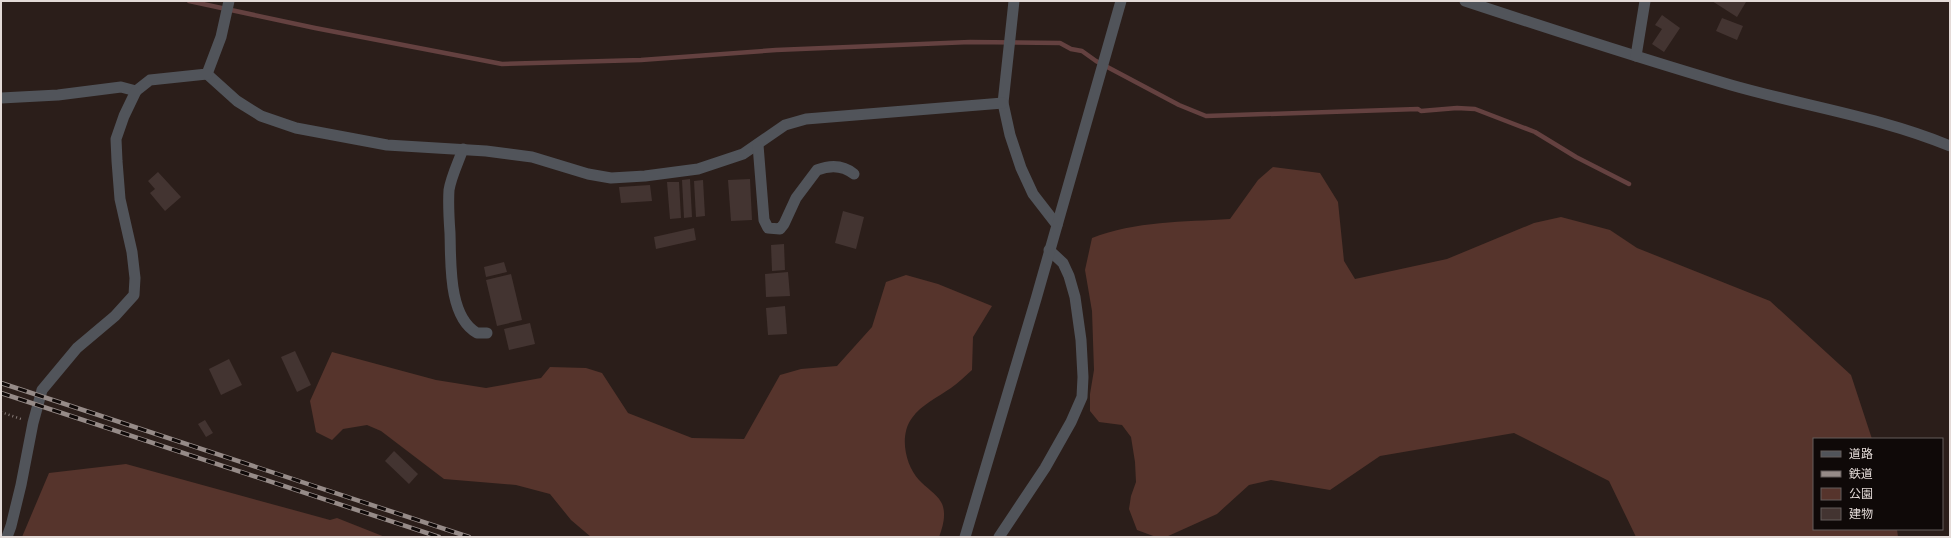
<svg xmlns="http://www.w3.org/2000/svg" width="1951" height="538" viewBox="0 0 1951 538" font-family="Montserrat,'Noto Sans JP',sans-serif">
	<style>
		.green { fill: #56342c }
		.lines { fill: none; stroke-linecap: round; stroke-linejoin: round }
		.stream { stroke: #644140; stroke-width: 4.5 }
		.building { fill: #433431 }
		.path { stroke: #887d7a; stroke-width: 2.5; stroke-dasharray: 1 3; stroke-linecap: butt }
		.minor { stroke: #51545a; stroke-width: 11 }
		.tertiary { stroke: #51545a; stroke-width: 11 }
		.rail-casing { stroke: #968b88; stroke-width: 4.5 }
		.rail { stroke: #0f0908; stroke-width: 3; stroke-dasharray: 9; stroke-linecap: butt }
	</style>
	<rect width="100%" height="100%" fill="#2b1e1a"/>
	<g class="green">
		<path d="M1273 167 1320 173 1338 202 1344 261 1355 279 1447 259 1534 223 1561 217 1610 230 1637 248 1770 301 1851 375 1872 439H1814V529H1897L1898 537H1636L1609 481 1514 433 1380 456 1330 490 1271 480 1249 485 1217 514 1166 537H1156L1137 530 1129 509 1131 496 1136 482 1135 462 1131 437 1122 425 1099 422 1090 411V394L1094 370 1092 311 1085 270 1092 238C1135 221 1184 222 1230 219L1258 180Z"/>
		<path d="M906 275 938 284 992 306 973 337 972 370C965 376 958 383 951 388 938 397 921 405 912 418 899 435 905 465 919 480 926 488 936 493 941 502 947 512 943 527 939 537H591L571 520 550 494 516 485 444 479 381 431 367 425 343 429 332 440 316 432 310 401 332 352 436 380 486 388 541 378 550 367 586 368 602 373 628 413 692 438 744 439 780 375 801 369 837 366 872 327 886 282Z"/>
		<polygon points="126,464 330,520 337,518 385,537 22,537 49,473"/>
	</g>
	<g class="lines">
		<polyline class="stream" points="189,1 315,28 502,64 641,60 776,50 970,42 1060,43 1071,49 1082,51 1096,61 1179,105 1206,116 1418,109 1421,111 1457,108 1475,109 1535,132 1576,157 1629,184"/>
	</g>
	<g class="building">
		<polygon points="1712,1 1745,1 1746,2 1737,17"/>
		<polygon points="1662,15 1680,28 1664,52 1652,44 1662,29 1655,25"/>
		<polygon points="1722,18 1743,26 1737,40 1716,31"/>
		<polygon points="158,172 181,197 165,211 150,193 155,189 148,181"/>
		<polygon points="690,179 692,217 684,218 682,180"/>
		<polygon points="750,179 752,220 731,221 728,180"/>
		<polygon points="703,180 705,216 696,217 694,181"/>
		<polygon points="667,182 679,182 681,218 670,219"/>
		<polygon points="650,185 652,201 621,203 619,187"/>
		<polygon points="843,211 864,217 856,249 835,243"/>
		<polygon points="694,228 696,240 656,249 654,237"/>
		<polygon points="784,244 785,270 772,271 771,245"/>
		<polygon points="504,262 507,272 486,277 484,267"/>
		<polygon points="788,272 790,296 766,297 765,274"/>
		<polygon points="511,274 522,320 497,326 486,280"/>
		<polygon points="785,306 787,334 768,335 766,308"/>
		<polygon points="530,323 535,344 509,350 504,329"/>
		<polygon points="295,351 311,385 297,392 281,357"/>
		<polygon points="229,359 242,385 221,395 209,369"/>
		<polygon points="205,420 213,433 206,437 198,424"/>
		<polygon points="394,451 418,474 409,484 385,461"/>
	</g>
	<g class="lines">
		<polyline class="path" points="1,412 21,419"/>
		<g class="minor">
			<polyline points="1014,1 1003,103 1010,135 1021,168 1033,194 1057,225"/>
			<path d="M1465 1C1553 30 1642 59 1731 85 1804 106 1880 117 1950 146"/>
			<polyline points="1636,56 1645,1"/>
			<polyline points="207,74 237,101 261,116 296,128 387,145 486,151 532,157 588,174 611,178 645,176 698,169 743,154 785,125 806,119 1003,103"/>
			<polyline points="1,98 58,95 121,87 136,91"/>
			<path d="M758 145 764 220 768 228 780 229 784 224 796 198 817 170C830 165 843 165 854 174"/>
			<path d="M463 149C458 163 451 177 449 190 448 205 449 219 450 233 451 262 448 317 477 333H487"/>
			<polyline points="7,537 11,526 21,485 33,423 42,390 77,348 115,316 134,295 135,278 132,252 120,199 117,161 116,139 124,116 136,91 150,80 207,74 221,37 229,1"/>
			<polyline points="999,537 1045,468 1071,422 1082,397 1083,377 1081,340 1075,297 1069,276 1063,263 1049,250"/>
		</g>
		<polyline class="tertiary" points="965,537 1036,299 1121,1"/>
		<defs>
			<g id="rail">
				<polyline points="1,383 469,537"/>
				<polyline points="1,393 439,537"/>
			</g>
		</defs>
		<use href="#rail" class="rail-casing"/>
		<use href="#rail" class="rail"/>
	</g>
	<rect width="1951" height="538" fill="none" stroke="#e3dad7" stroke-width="4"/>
	<rect x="1813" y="438" width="130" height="92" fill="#0f0908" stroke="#645d5b"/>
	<rect x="1821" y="451" width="20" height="6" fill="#51545a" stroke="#645d5b"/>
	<text x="1849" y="458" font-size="12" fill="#e3dad7">道路</text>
	<rect x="1821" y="471" width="20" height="6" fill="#968b88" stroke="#645d5b"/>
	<text x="1849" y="478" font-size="12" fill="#e3dad7">鉄道</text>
	<rect x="1821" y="488" width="20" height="12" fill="#56342c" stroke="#645d5b"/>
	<text x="1849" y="498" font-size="12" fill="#e3dad7">公園</text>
	<rect x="1821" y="508" width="20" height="12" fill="#433431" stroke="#645d5b"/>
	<text x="1849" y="518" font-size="12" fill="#e3dad7">建物</text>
</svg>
